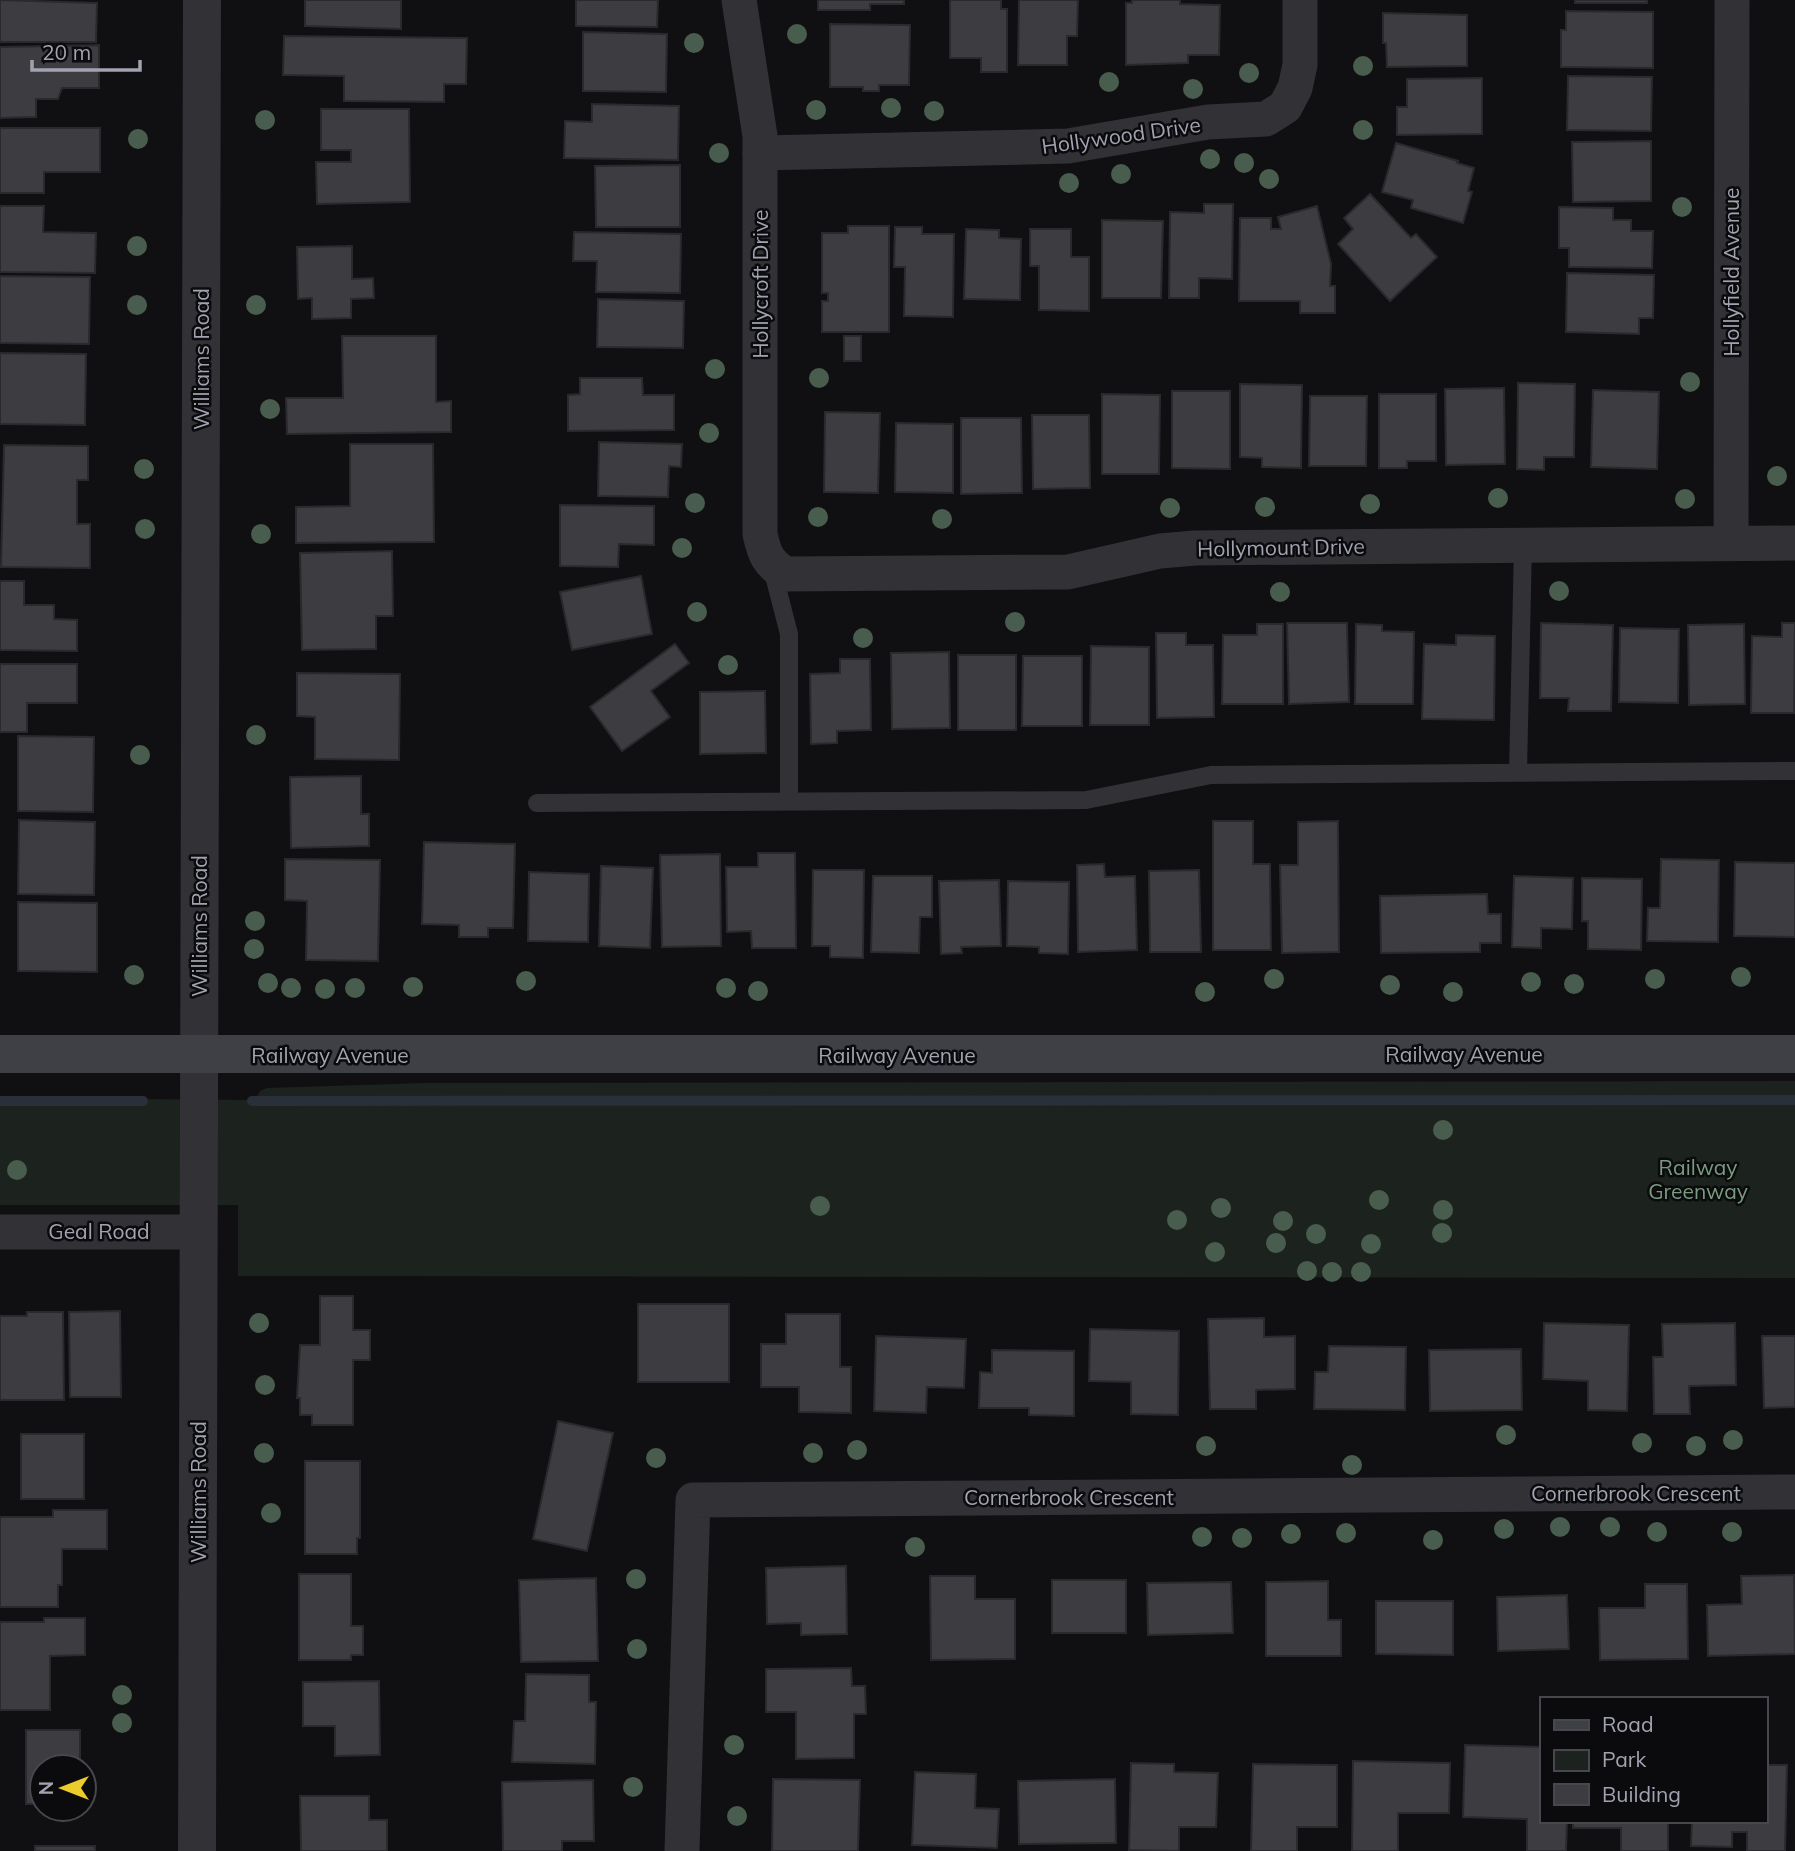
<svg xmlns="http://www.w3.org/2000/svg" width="1795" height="1851" viewBox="0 0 1795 1851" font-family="Mulish,sans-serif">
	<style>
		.green { fill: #1c231e }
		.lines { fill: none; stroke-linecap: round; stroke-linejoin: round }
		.stream { stroke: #293039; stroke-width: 10 }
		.building { fill: #3c3c41; stroke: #2a292d; stroke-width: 2 }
		.service { stroke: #313136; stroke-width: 18 }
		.minor { stroke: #313136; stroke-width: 35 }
		.tertiary { stroke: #313136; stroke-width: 38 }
		.secondary { stroke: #3f3f46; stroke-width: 38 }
		.tree { fill: #495d4e }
		.labels { text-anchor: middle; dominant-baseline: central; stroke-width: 5; stroke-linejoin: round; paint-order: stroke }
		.street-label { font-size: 21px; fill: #a1a3b1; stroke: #0b0a0c }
		.park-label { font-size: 21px; fill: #789c80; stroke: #0b0a0c }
	</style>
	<rect width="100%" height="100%" fill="#100f11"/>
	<polygon class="green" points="1795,1081 1795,1278 238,1276 238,1205 0,1205 0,1098 255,1100 260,1091 267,1088 425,1083"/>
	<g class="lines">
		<g class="stream">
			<polyline points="0,1101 143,1101"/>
			<polyline points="252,1101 1795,1100"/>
		</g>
	</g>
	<g class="building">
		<polygon points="0,0 97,3 96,42 0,42"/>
		<polygon points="305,0 401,0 401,29 305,26"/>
		<polygon points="576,0 658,0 657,27 576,26"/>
		<polygon points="818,0 904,0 904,4 870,4 870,10 818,10"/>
		<polygon points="950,0 1001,0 1001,9 1007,9 1007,72 981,72 981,58 950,58"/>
		<polygon points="1019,0 1078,0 1077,36 1067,36 1067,65 1018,65"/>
		<polygon points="1132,0 1180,0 1180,4 1220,5 1219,55 1188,55 1188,63 1126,65 1126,3 1132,3"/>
		<rect x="1575" y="0" width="72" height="3"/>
		<polygon points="1566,11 1653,12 1653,68 1561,67 1561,30 1566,30"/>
		<polygon points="1383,13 1467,15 1467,66 1387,67 1386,43 1383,43"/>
		<polygon points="830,24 910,25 909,85 879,85 879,91 863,91 863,87 830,87"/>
		<polygon points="583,32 667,34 666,92 583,91"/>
		<polygon points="284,36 467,38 466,84 444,84 444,102 344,101 344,76 283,75"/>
		<polygon points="99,45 99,88 62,88 58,99 36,99 36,117 0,118 0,47"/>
		<polygon points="1568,76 1652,77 1651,131 1567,130"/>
		<polygon points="1482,78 1482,134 1397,135 1397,107 1407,107 1407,79"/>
		<polygon points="592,104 679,106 678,160 564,158 565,121 592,122"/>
		<polygon points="321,109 409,109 410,202 317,204 316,162 351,162 351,150 321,150"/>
		<polygon points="0,128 100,128 100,172 44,172 44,193 0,193"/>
		<polygon points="1651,141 1651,201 1573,202 1572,142"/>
		<polygon points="1396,143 1458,161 1457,163 1474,168 1468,191 1472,192 1463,223 1411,208 1413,200 1382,192"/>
		<polygon points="680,165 680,227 596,227 595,166"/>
		<polygon points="1370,194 1411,238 1416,234 1437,257 1390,301 1338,244 1353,229 1344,218"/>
		<polygon points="1204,204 1233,204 1232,279 1199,278 1199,298 1169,298 1170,212 1204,213"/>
		<polygon points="0,206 44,206 43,232 96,233 95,273 0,272"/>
		<polygon points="1317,206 1331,264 1330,286 1335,286 1335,313 1300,313 1300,301 1239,301 1240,218 1271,218 1271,229 1281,229 1278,217"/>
		<polygon points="1559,207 1613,208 1613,220 1631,220 1631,231 1653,231 1652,268 1569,267 1569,248 1559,248"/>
		<polygon points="1102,220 1163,221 1161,298 1102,298"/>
		<polygon points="848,226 889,226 889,332 822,332 822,301 828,301 828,293 822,293 822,233 848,233"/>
		<polygon points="895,227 922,227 922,234 954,234 953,317 904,316 905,267 894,267"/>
		<polygon points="966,229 999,230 999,238 1021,239 1020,300 964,299"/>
		<polygon points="1030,229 1071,229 1071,257 1089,257 1089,311 1039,310 1039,266 1030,266"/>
		<polygon points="574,232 681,234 680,293 596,292 597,261 573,261"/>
		<polygon points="352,246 352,279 373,278 374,298 351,299 351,318 312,319 312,298 298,299 297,247"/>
		<polygon points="1567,273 1654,275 1653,318 1639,318 1639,334 1566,332"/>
		<polygon points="0,276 90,277 89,344 0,343"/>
		<polygon points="598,299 684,301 683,348 597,347"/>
		<polygon points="342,336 436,336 436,402 451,401 451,432 287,434 286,398 343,398"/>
		<rect x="844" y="336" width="17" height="25"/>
		<polygon points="0,353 86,354 85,425 0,424"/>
		<polygon points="580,378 642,378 643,395 674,395 674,430 568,431 568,395 580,394"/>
		<polygon points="1518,383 1575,384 1574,457 1544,457 1544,470 1517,469"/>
		<polygon points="1240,384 1302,385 1301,468 1262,467 1262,458 1240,457"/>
		<polygon points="1504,388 1505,464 1446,465 1445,389"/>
		<polygon points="1593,390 1659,392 1657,469 1591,467"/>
		<polygon points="1172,391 1230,391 1230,469 1172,468"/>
		<polygon points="1102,394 1160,395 1159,474 1102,474"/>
		<polygon points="1379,394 1436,394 1436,461 1407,461 1407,468 1379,468"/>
		<polygon points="1310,396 1367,396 1366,466 1309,466"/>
		<polygon points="825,412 880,413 878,493 824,492"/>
		<polygon points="1032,415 1089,415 1090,488 1033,489"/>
		<polygon points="961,418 1021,418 1022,493 961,494"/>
		<polygon points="896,423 953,424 953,493 895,492"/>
		<polygon points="599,442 682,444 681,467 669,466 668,497 598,496"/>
		<polygon points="350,444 433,444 434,542 296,543 296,507 350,506"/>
		<polygon points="4,445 88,446 88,480 77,480 77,524 90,524 90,568 1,567"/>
		<polygon points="560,505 654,506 654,545 619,544 618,567 560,566"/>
		<polygon points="392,551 393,616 376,616 376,649 302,650 300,553"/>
		<polygon points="641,576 652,634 572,650 560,592"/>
		<polygon points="0,581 24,581 24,605 54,605 54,619 77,620 77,651 0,650"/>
		<polygon points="1287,623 1347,623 1349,702 1289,704"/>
		<polygon points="1541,623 1613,625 1611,711 1568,711 1569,698 1540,698"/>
		<polygon points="1782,623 1795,623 1794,713 1751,713 1752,636 1782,637"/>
		<polygon points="1257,624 1283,624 1283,704 1222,704 1223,635 1257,635"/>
		<polygon points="1356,624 1382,625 1382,631 1414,632 1413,704 1355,704"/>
		<polygon points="1744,624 1745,704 1689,705 1688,625"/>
		<polygon points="1620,628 1679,629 1678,703 1619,702"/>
		<polygon points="1156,633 1186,633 1186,645 1213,645 1214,717 1157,718"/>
		<polygon points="1456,635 1495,636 1494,720 1422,719 1424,644 1456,645"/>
		<polygon points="675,644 689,663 651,691 670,717 622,751 590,707"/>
		<polygon points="1091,646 1149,647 1149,725 1090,725"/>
		<polygon points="949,652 950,728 892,729 891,653"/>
		<rect x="958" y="655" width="58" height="75"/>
		<polygon points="1023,656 1082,656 1082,726 1022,726"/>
		<polygon points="840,659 870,659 871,730 837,731 837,743 811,744 810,674 840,673"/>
		<polygon points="0,664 77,664 77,703 27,703 27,732 0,732"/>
		<polygon points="297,673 400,674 399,760 315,759 315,717 297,716"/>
		<polygon points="765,691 766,753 700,754 700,692"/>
		<polygon points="18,736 94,737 93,812 18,811"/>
		<polygon points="361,776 361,814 369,814 369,846 291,848 290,777"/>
		<polygon points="19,820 95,822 94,895 18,894"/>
		<polygon points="1213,821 1253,821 1253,864 1270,864 1271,950 1213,950"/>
		<polygon points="1338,821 1339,952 1282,953 1280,865 1298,865 1298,822"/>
		<polygon points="424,842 515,844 513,928 488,928 488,937 459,937 459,925 422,924"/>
		<polygon points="758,853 795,853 796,948 752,948 751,931 727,932 726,867 758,867"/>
		<polygon points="720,854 721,946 662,947 660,855"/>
		<polygon points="285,859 380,860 378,961 306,960 307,901 285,900"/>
		<polygon points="1661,859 1719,860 1718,942 1647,941 1648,908 1660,908"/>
		<polygon points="1735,862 1795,863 1795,937 1734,936"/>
		<polygon points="1104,864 1105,877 1135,876 1137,950 1078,952 1077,865"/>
		<polygon points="601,866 653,868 650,948 599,946"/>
		<polygon points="813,870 864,870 863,958 830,957 830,946 812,946"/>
		<polygon points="1199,870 1201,952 1150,952 1149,871"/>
		<polygon points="529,872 589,874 588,942 528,941"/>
		<polygon points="873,876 932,876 932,917 920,917 919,953 871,952"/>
		<polygon points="1514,876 1573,878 1572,929 1541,928 1541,948 1512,947"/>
		<polygon points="1582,878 1642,879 1641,950 1588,949 1588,921 1582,921"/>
		<polygon points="999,880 1001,946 961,947 962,953 941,954 939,881"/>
		<polygon points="1008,881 1069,882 1068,954 1039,953 1039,947 1007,946"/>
		<polygon points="1487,894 1488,914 1501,914 1501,943 1480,943 1480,952 1381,953 1380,896"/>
		<polygon points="18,902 97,903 97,972 18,971"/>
		<polygon points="320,1296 353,1296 353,1330 370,1330 370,1360 353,1360 353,1425 312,1425 312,1415 300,1415 300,1398 297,1398 300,1345 320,1345"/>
		<rect x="638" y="1304" width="91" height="78"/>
		<polygon points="120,1311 121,1397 70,1397 69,1312"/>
		<polygon points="27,1312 63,1312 64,1400 0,1400 0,1316 27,1316"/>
		<polygon points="786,1314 840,1314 840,1367 851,1367 851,1413 799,1412 799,1387 761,1387 761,1344 786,1344"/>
		<polygon points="1264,1318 1264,1337 1295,1336 1295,1389 1256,1390 1256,1409 1210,1409 1208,1319"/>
		<polygon points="1544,1323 1629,1325 1627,1411 1588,1410 1588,1381 1543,1379"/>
		<polygon points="1735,1323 1736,1385 1689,1386 1690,1414 1654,1414 1653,1357 1663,1357 1662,1324"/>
		<polygon points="1090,1329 1179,1331 1178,1415 1131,1414 1131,1382 1089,1381"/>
		<polygon points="876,1336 966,1339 964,1388 927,1387 926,1413 874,1411"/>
		<polygon points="1762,1336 1795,1336 1795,1407 1764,1408"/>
		<polygon points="1329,1346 1406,1347 1405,1410 1314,1409 1315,1372 1328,1372"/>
		<polygon points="1521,1349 1522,1410 1430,1411 1429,1350"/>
		<polygon points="992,1350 1074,1351 1074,1416 1029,1415 1029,1408 979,1408 980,1372 992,1373"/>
		<polygon points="558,1421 613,1433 587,1551 533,1539"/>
		<rect x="21" y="1434" width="63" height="65"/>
		<polygon points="305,1461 360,1461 360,1538 357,1538 357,1554 305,1554"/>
		<polygon points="53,1510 107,1510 107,1549 62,1549 62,1585 58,1585 58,1607 0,1607 0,1517 53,1517"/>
		<polygon points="846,1566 847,1634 801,1635 801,1623 767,1624 766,1568"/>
		<polygon points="299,1574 351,1574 351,1626 363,1626 363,1655 351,1655 351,1660 299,1660"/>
		<polygon points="1794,1575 1795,1654 1708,1656 1707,1605 1742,1604 1741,1576"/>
		<polygon points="930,1576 975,1576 975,1599 1015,1599 1015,1659 931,1660"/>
		<polygon points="596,1578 598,1661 521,1662 519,1580"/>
		<rect x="1052" y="1580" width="74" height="53"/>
		<polygon points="1328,1581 1328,1620 1341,1620 1341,1656 1266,1656 1266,1582"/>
		<polygon points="1231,1582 1233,1633 1148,1635 1147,1583"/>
		<polygon points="1645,1584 1687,1584 1688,1659 1600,1660 1599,1608 1645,1608"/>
		<polygon points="1567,1595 1569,1649 1498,1651 1497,1597"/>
		<polygon points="1376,1601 1453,1601 1453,1655 1376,1654"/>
		<polygon points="44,1618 85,1618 85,1655 50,1656 50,1710 0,1710 0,1622 44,1622"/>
		<polygon points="851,1668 852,1686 865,1686 866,1714 854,1714 854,1758 796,1759 796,1712 766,1712 766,1669"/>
		<polygon points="526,1674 589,1675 589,1702 596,1702 595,1764 512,1762 514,1721 525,1721"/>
		<polygon points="379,1681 380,1755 335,1756 335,1726 303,1726 303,1682"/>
		<polygon points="26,1730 80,1730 80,1767 42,1767 42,1804 26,1804"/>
		<polygon points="1465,1745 1541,1747 1541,1821 1567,1821 1566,1851 1527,1851 1527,1819 1463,1817"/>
		<polygon points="1353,1761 1450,1763 1449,1813 1398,1813 1398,1851 1352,1851"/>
		<polygon points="1131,1763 1174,1764 1174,1772 1218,1773 1216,1827 1179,1827 1179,1851 1129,1850"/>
		<polygon points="1253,1764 1337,1765 1337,1827 1297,1827 1297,1851 1251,1851"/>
		<polygon points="1765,1765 1787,1765 1785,1851 1747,1851 1747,1832 1732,1832 1732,1847 1691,1846 1692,1821 1765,1821"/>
		<polygon points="915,1772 976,1774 975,1808 999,1809 997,1848 912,1845"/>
		<polygon points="773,1779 860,1780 858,1851 772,1851"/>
		<polygon points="1115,1779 1116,1843 1019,1844 1018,1781"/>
		<polygon points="593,1780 594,1841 562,1841 562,1851 503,1851 502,1782"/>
		<polygon points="300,1796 369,1796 369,1820 387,1820 387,1851 301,1851"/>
		<polygon points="1573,1821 1668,1821 1668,1851 1621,1851 1621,1828 1573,1828"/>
		<rect x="35" y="1846" width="60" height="5"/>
	</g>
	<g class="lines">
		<g class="service">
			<polyline points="772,568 789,634 789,800"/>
			<polyline points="1518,772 1523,545"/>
			<polyline points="537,803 1086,800 1211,775 1795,771"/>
		</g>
		<g class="minor">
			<path d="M739 0 760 136V534C764 553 768 564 786 574L1068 572 1160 551 1195 548 1795 543"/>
			<polyline points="760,153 1068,146 1208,122 1266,119 1285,107 1295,88 1300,65 1300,0"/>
			<polyline points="1731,543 1732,0"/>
			<polyline points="0,1232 198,1232"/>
			<polyline points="682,1851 693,1500 1795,1492"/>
		</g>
		<polyline class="tertiary" points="197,1851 202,0"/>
		<polyline class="secondary" points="0,1054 1795,1054"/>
	</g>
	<g class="tree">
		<circle cx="797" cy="34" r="10"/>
		<circle cx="694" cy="43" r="10"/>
		<circle cx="1363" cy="66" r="10"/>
		<circle cx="1249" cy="73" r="10"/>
		<circle cx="1109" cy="82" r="10"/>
		<circle cx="1193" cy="89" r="10"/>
		<circle cx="891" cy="108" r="10"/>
		<circle cx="816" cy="110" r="10"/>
		<circle cx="934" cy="111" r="10"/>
		<circle cx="265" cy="120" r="10"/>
		<circle cx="1363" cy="130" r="10"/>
		<circle cx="138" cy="139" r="10"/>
		<circle cx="719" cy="153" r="10"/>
		<circle cx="1210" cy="159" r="10"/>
		<circle cx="1244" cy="163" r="10"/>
		<circle cx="1121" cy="174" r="10"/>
		<circle cx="1269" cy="179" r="10"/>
		<circle cx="1069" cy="183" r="10"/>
		<circle cx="1682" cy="207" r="10"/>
		<circle cx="137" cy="246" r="10"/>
		<circle cx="137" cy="305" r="10"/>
		<circle cx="256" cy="305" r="10"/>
		<circle cx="715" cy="369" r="10"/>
		<circle cx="819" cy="378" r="10"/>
		<circle cx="1690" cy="382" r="10"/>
		<circle cx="270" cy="409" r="10"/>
		<circle cx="709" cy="433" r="10"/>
		<circle cx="144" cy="469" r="10"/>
		<circle cx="1777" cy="476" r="10"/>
		<circle cx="1498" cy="498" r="10"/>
		<circle cx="1685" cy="499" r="10"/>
		<circle cx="695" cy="503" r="10"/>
		<circle cx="1370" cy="504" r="10"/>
		<circle cx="1265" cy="507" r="10"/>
		<circle cx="1170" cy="508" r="10"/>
		<circle cx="818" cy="517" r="10"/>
		<circle cx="942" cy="519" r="10"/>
		<circle cx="145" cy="529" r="10"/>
		<circle cx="261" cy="534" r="10"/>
		<circle cx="682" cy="548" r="10"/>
		<circle cx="1559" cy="591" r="10"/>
		<circle cx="1280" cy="592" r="10"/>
		<circle cx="697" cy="612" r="10"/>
		<circle cx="1015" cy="622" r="10"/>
		<circle cx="863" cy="638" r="10"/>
		<circle cx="728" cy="665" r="10"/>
		<circle cx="256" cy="735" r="10"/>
		<circle cx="140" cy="755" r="10"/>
		<circle cx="255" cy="921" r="10"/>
		<circle cx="254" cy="949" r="10"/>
		<circle cx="134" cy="975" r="10"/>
		<circle cx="1741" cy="977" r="10"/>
		<circle cx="1274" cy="979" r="10"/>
		<circle cx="1655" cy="979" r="10"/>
		<circle cx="526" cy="981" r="10"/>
		<circle cx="1531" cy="982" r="10"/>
		<circle cx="268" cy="983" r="10"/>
		<circle cx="1574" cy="984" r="10"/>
		<circle cx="1390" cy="985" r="10"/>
		<circle cx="413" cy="987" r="10"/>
		<circle cx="291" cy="988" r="10"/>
		<circle cx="355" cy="988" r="10"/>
		<circle cx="726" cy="988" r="10"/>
		<circle cx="325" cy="989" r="10"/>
		<circle cx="758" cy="991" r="10"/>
		<circle cx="1205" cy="992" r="10"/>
		<circle cx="1453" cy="992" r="10"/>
		<circle cx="1443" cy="1130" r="10"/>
		<circle cx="17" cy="1170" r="10"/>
		<circle cx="1379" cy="1200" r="10"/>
		<circle cx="820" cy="1206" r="10"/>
		<circle cx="1221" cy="1208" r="10"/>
		<circle cx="1443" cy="1210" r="10"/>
		<circle cx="1177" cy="1220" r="10"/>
		<circle cx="1283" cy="1221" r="10"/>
		<circle cx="1442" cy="1233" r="10"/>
		<circle cx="1316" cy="1234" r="10"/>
		<circle cx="1276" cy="1243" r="10"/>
		<circle cx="1371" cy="1244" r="10"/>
		<circle cx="1215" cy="1252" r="10"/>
		<circle cx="1307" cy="1271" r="10"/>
		<circle cx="1332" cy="1272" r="10"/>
		<circle cx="1361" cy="1272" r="10"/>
		<circle cx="259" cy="1323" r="10"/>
		<circle cx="265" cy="1385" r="10"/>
		<circle cx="1506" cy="1435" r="10"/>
		<circle cx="1733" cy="1440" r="10"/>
		<circle cx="1642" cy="1443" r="10"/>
		<circle cx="1206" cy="1446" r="10"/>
		<circle cx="1696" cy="1446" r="10"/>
		<circle cx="857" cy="1450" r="10"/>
		<circle cx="264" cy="1453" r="10"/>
		<circle cx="813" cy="1453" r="10"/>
		<circle cx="656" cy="1458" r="10"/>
		<circle cx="1352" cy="1465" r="10"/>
		<circle cx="271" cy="1513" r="10"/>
		<circle cx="1560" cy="1527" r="10"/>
		<circle cx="1610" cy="1527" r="10"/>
		<circle cx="1504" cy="1529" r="10"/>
		<circle cx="1657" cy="1532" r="10"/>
		<circle cx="1732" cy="1532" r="10"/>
		<circle cx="1346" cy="1533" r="10"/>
		<circle cx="1291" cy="1534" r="10"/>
		<circle cx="1202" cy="1537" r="10"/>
		<circle cx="1242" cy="1538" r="10"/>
		<circle cx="1433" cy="1540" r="10"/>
		<circle cx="915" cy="1547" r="10"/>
		<circle cx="636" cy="1579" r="10"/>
		<circle cx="637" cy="1649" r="10"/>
		<circle cx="122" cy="1695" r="10"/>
		<circle cx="122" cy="1723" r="10"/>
		<circle cx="734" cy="1745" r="10"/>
		<circle cx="633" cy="1787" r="10"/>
		<circle cx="737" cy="1816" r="10"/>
	</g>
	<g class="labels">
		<g class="street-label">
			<text transform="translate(1121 135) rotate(-8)">Hollywood Drive</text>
			<text transform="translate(1731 272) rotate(-90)">Hollyfield Avenue</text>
			<text transform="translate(760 284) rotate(-90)">Hollycroft Drive</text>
			<text transform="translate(201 359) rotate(-90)">Williams Road</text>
			<text transform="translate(1281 547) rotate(-1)">Hollymount Drive</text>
			<text transform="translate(199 926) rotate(-90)">Williams Road</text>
			<text x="1464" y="1054">Railway Avenue</text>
			<text x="330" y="1055">Railway Avenue</text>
			<text x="897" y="1055">Railway Avenue</text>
			<text x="99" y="1231">Geal Road</text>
			<text transform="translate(198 1492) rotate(-90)">Williams Road</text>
			<text x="1636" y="1493">Cornerbrook Crescent</text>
			<text x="1069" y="1497">Cornerbrook Crescent</text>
		</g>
		<g class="park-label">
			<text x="1698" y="1167">Railway<tspan x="1698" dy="24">Greenway</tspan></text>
		</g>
	</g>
	<rect x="1540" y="1697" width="228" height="126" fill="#0b0a0c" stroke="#47474e" stroke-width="2"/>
	<rect x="1554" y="1720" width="35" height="10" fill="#3f3f46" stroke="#47474e" stroke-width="2"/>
	<text x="1602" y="1732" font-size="21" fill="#a1a3b1">Road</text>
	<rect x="1554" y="1750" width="35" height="21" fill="#1c231e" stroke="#47474e" stroke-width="2"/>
	<text x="1602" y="1767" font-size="21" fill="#a1a3b1">Park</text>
	<rect x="1554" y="1784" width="35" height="21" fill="#3c3c41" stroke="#47474e" stroke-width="2"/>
	<text x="1602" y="1802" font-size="21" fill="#a1a3b1">Building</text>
	<g transform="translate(63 1788) rotate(270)"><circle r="33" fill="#0b0a0c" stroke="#47474e" stroke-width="2"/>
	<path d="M0-5L12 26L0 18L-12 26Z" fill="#eccb2c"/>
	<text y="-10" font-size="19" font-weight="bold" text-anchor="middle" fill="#a1a3b1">N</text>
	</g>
	<path d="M32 60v10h108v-10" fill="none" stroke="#a1a3b1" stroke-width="3.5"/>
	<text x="42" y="60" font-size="21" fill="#a1a3b1" stroke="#0b0a0c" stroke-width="5" paint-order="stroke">20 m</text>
</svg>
